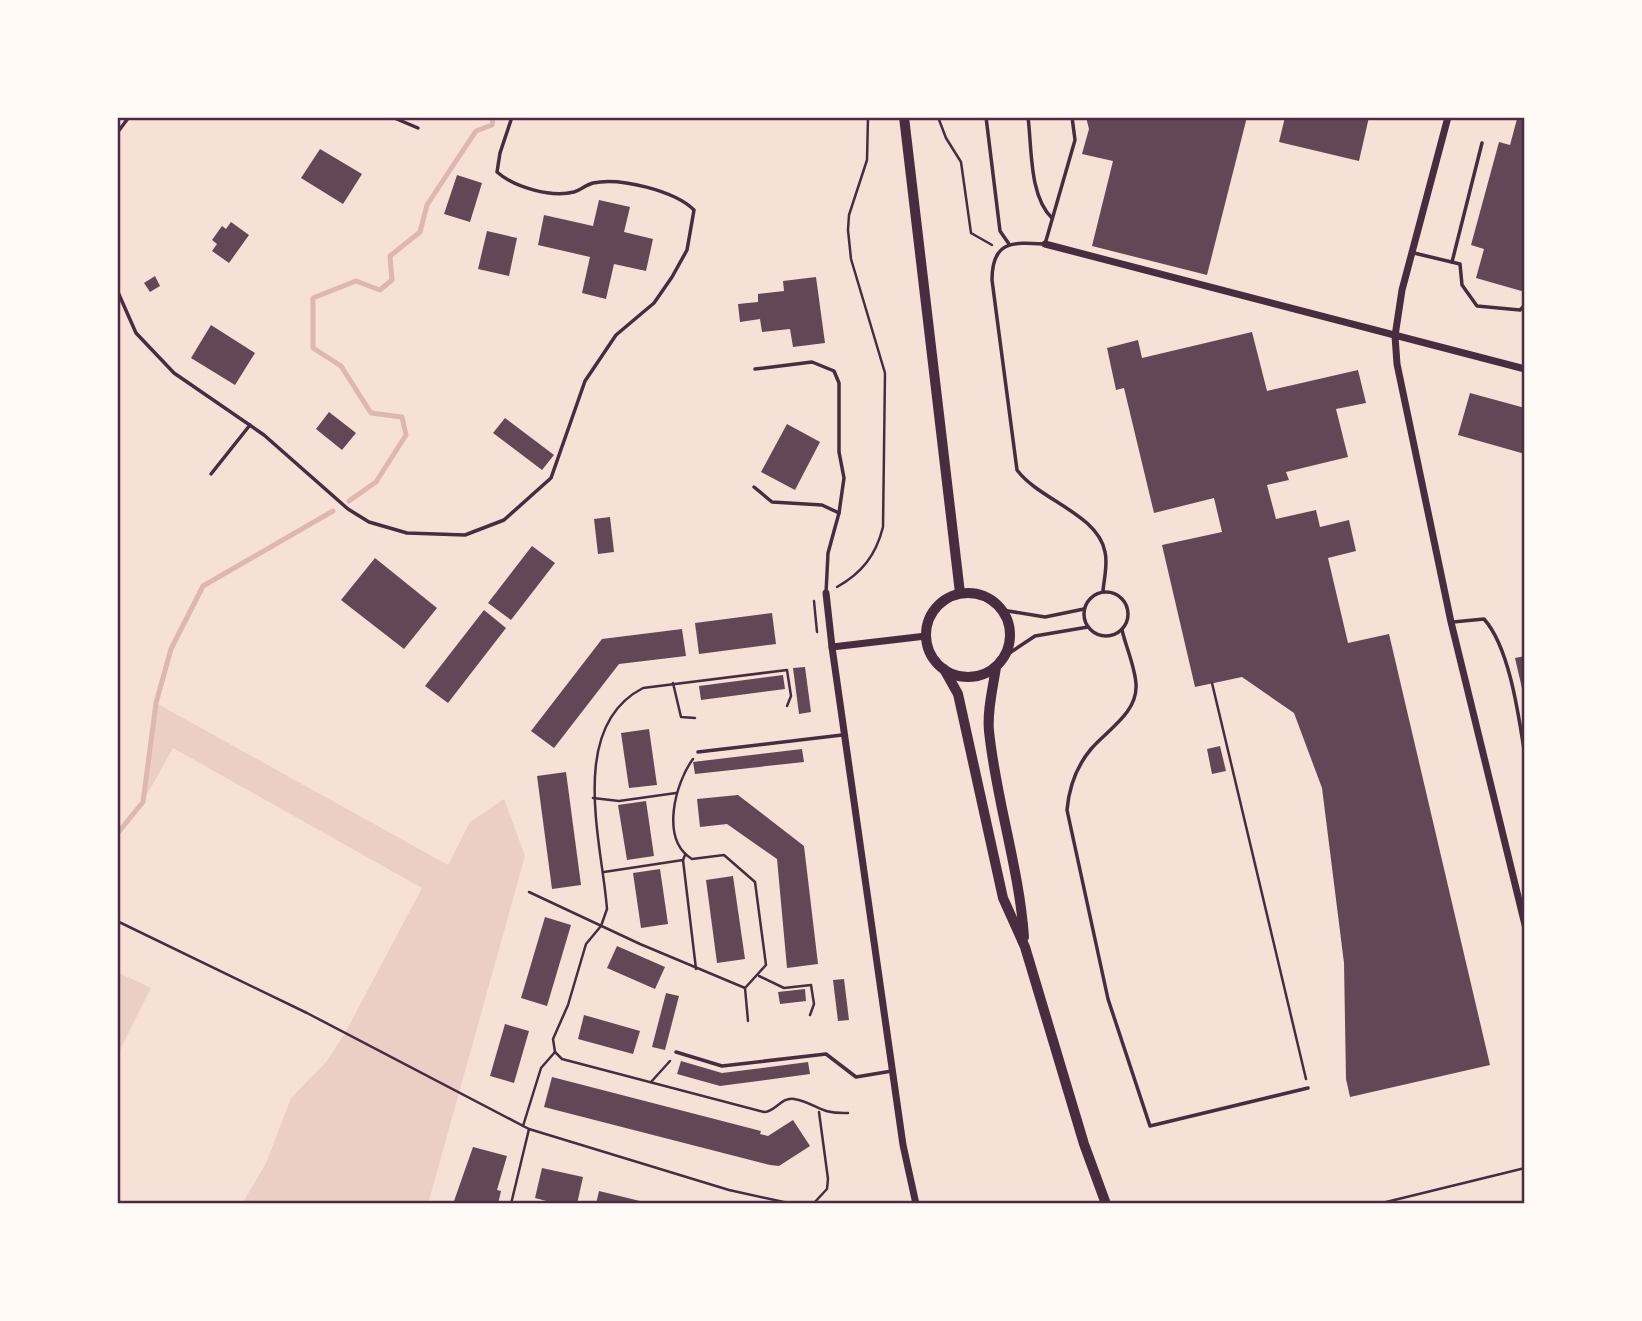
<svg xmlns="http://www.w3.org/2000/svg" width="1642" height="1321" viewBox="0 0 1642 1321" font-family="Montserrat,sans-serif">
	<style>
		.green { fill: #ebcfc5 }
		.lines { fill: none; stroke-linecap: round; stroke-linejoin: round }
		.stream { stroke: #dcb8b0; stroke-width: 5 }
		.building { fill: #644757 }
		.path { stroke: #4a2c40; stroke-width: 2.5 }
		.service { stroke: #4a2c40; stroke-width: 3.5 }
		.minor { stroke: #4a2c40; stroke-width: 7 }
		.secondary { stroke: #4a2c40; stroke-width: 10 }
		.neatline { fill: none; stroke: #4a2c40; stroke-width: 2.5 }
	</style>
	<rect width="100%" height="100%" fill="#f7e1d7"/>
	<g class="green">
		<polygon points="156,703 448,865 470,822 504,799 525,856 428,1204 242,1204 266,1163 291,1098 326,1062 345,1033 422,888 173,748 143,802"/>
		<polygon points="117,972 151,988 118,1054 117,1054"/>
	</g>
	<g class="lines">
		<g class="stream">
			<polyline points="349,501 376,482 406,435 402,417 371,413 341,366 313,348 313,298 356,281 380,290 392,280 390,256 420,232 427,205 454,164 476,131 492,125 493,117"/>
			<polyline points="117,834 143,802 156,703 171,649 203,586 333,511"/>
		</g>
	</g>
	<g class="building">
		<polygon points="1086,117 1247,117 1207,275 1092,246 1113,161 1082,154 1089,129"/>
		<polygon points="1285,117 1369,117 1359,161 1279,142"/>
		<polygon points="1517,119 1525,121 1525,292 1476,278 1484,249 1471,245 1499,142 1510,145"/>
		<polygon points="320,149 362,174 343,204 301,178"/>
		<polygon points="457,175 482,183 470,222 444,214"/>
		<polygon points="599,200 630,207 624,232 653,239 646,271 614,264 606,299 582,293 590,257 538,245 544,215 593,226"/>
		<polygon points="231,222 249,235 229,263 212,251 217,244 212,240 222,226 226,229"/>
		<polygon points="487,231 517,238 509,276 478,269"/>
		<polygon points="155,276 160,286 150,292 144,283"/>
		<polygon points="816,277 825,343 793,347 790,329 762,332 760,319 740,322 738,304 758,302 758,294 784,291 783,281"/>
		<polygon points="211,325 255,353 235,385 191,358"/>
		<polygon points="1252,332 1267,391 1358,370 1366,403 1336,409 1348,457 1286,472 1289,480 1267,485 1276,519 1316,510 1320,527 1349,520 1356,551 1328,558 1348,643 1389,634 1490,1065 1350,1097 1346,1079 1344,963 1322,788 1294,713 1242,677 1195,687 1162,545 1222,532 1214,498 1154,513 1124,388 1116,390 1107,348 1138,340 1142,358"/>
		<polygon points="1470,393 1525,408 1525,454 1458,435"/>
		<polygon points="329,412 356,433 342,450 316,429"/>
		<polygon points="505,418 554,455 542,470 493,433"/>
		<polygon points="787,424 820,442 795,490 761,472"/>
		<polygon points="610,517 614,552 598,554 594,519"/>
		<polygon points="532,546 555,563 511,620 488,603"/>
		<polygon points="375,558 437,608 404,649 341,600"/>
		<polygon points="484,610 506,628 448,703 425,686"/>
		<polygon points="772,613 776,644 699,654 695,623"/>
		<polygon points="682,629 686,656 619,664 554,748 531,731 602,639"/>
		<polygon points="1525,656 1525,697 1524,697 1515,658"/>
		<polygon points="805,667 811,712 799,714 793,668"/>
		<polygon points="783,675 785,689 701,700 699,686"/>
		<polygon points="649,729 657,785 629,788 621,733"/>
		<polygon points="1220,746 1226,771 1212,774 1207,749"/>
		<polygon points="802,749 804,762 695,774 693,762"/>
		<polygon points="566,772 581,885 552,889 537,776"/>
		<polygon points="738,795 804,846 818,964 787,968 777,859 727,824 700,827 697,799"/>
		<polygon points="646,801 654,856 627,860 618,805"/>
		<polygon points="660,869 668,924 641,928 633,873"/>
		<polygon points="733,876 745,959 717,963 706,880"/>
		<polygon points="545,917 571,925 547,1006 521,998"/>
		<polygon points="617,946 665,967 655,989 607,968"/>
		<polygon points="844,979 849,1020 838,1021 833,980"/>
		<polygon points="805,989 806,1001 780,1004 778,992"/>
		<polygon points="666,993 679,996 665,1050 652,1047"/>
		<polygon points="584,1015 640,1031 633,1054 578,1039"/>
		<polygon points="505,1024 529,1031 514,1083 490,1076"/>
		<polygon points="681,1061 722,1073 808,1062 810,1074 720,1086 677,1074"/>
		<polygon points="552,1077 761,1131 760,1134 768,1136 793,1120 810,1146 779,1166 770,1165 544,1107"/>
		<polygon points="473,1147 507,1156 497,1190 501,1191 498,1204 454,1201"/>
		<polygon points="542,1168 583,1177 577,1204 558,1204 535,1198"/>
		<polygon points="599,1191 640,1201 639,1204 596,1204"/>
	</g>
	<g class="lines">
		<g class="path">
			<polyline points="938,117 946,138 961,162 971,233 992,245"/>
			<path d="M837 587C862 573 876 555 883 527L885 373 851 259 848 230 849 215 867 160 868 117"/>
			<polyline points="814,601 817,632"/>
			<polyline points="673,683 681,717 695,718"/>
			<polyline points="1212,683 1306,1079"/>
			<path d="M787 706 791 696 787 670 643 688C567 727 602 843 607 909L601 926 586 944 568 1005 553 1039 555 1052 562 1059 764 1112C775 1112 781 1097 794 1099 817 1103 817 1114 848 1113"/>
			<path d="M693 759C675 783 660 840 692 859L724 855 755 882 766 965 745 988 748 1021"/>
			<polyline points="593,798 619,801 676,793"/>
			<polyline points="685,855 683,860 696,969"/>
			<polyline points="604,872 683,860"/>
			<polyline points="529,892 640,944 745,988"/>
			<polyline points="117,921 307,1013 529,1129 729,1190 793,1204"/>
			<polyline points="759,976 784,988 811,985 814,1004 810,1015"/>
			<polyline points="651,1082 670,1061"/>
			<polyline points="523,1126 541,1068 555,1052"/>
			<polyline points="511,1204 529,1129"/>
			<polyline points="813,1204 827,1189 828,1179 819,1112"/>
			<polyline points="1158,1204 1207,1204"/>
			<polyline points="1378,1204 1525,1168"/>
		</g>
		<g class="service">
			<polyline points="392,117 418,128"/>
			<polyline points="986,117 1000,231 1009,244"/>
			<path d="M1028 117C1032 148 1029 196 1052 218"/>
			<path d="M1072 117 1075 140 1045 244C1013 242 992 240 992 280L1017 470C1039 500 1098 514 1105 552 1108 564 1104 579 1103 591"/>
			<polyline points="117,133 129,117"/>
			<polyline points="1414,253 1460,264 1462,285 1477,306 1520,310 1525,305"/>
			<polyline points="1452,262 1482,143"/>
			<path d="M117 290 136 333 174 373 264 435 348 509 369 522 407 533 465 535 504 520 551 478 585 381 616 335 654 303 672 277 687 250 694 210C675 191 620 177 593 183 586 185 580 190 574 192 551 198 514 187 497 172L500 153 512 117"/>
			<polyline points="755,369 812,362 834,371 839,383 839,452 844,478 839,513 828,553 826,593"/>
			<polyline points="211,474 250,425"/>
			<polyline points="754,487 772,502 822,505 839,513"/>
			<circle cx="1106" cy="614" r="22"/>
			<polyline points="1002,610 1045,617 1084,609"/>
			<path d="M1453 622 1484 619C1510 648 1519 718 1525 756"/>
			<path d="M1122 630C1126 647 1135 667 1136 684 1138 713 1107 730 1091 749 1076 767 1069 787 1067 810L1108 999 1150 1126 1308 1088"/>
			<polyline points="1005,656 1035,636 1088,627"/>
			<polyline points="698,752 842,735"/>
			<polyline points="676,1052 722,1066 826,1054 856,1077 892,1071"/>
		</g>
		<g class="minor">
			<polyline points="1448,117 1402,290 1395,336 1397,364 1451,622 1525,925"/>
			<polyline points="1045,244 1525,369"/>
			<polyline points="826,593 832,647"/>
			<polyline points="916,1204 903,1145 832,647 926,636"/>
		</g>
		<g class="secondary">
			<polyline points="904,117 960,593"/>
			<circle cx="968" cy="635" r="42"/>
			<path d="M996 667C993 688 987 710 989 731 996 800 1019 867 1024 937"/>
			<polyline points="944,669 958,694 1003,898 1025,947 1084,1144 1106,1204"/>
		</g>
	</g>
	<rect width="1642" height="1321" fill="none" stroke="#fffaf5" stroke-width="238"/>
	<rect x="119" y="119" width="1404" height="1083" class="neatline"/>
</svg>
